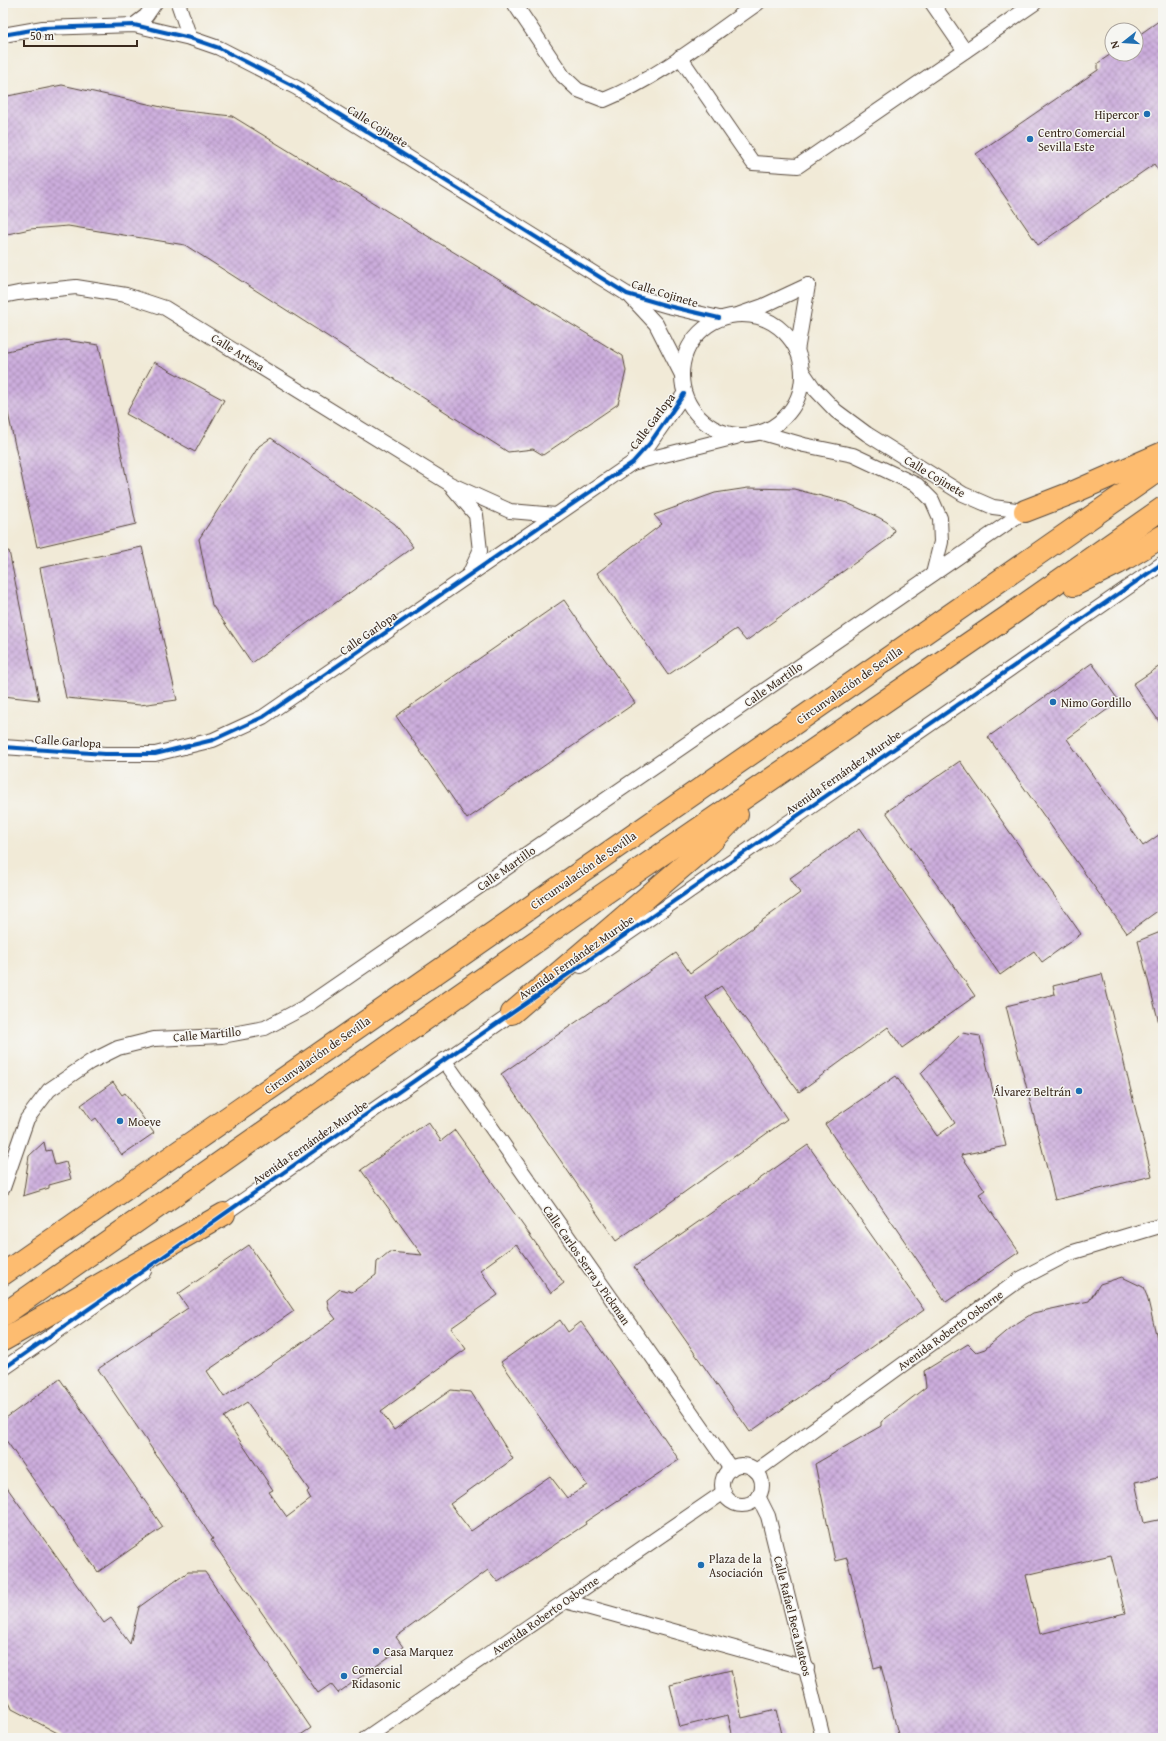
<svg xmlns="http://www.w3.org/2000/svg" width="1166" height="1741" viewBox="0 0 1166 1741" font-family="'Gentium Book Plus',serif">
	<style>
		.building { fill: url(#building-cross-hatch); fill-rule: evenodd }
		.lines { fill: none; stroke-linecap: round; stroke-linejoin: round }
		.minor-casing { stroke: #56473a; stroke-width: 16 }
		.motorway-casing { stroke: #56473a; stroke-width: 24 }
		.minor { stroke: #fff; stroke-width: 14 }
		.motorway { stroke: #fdbc70; stroke-width: 22 }
		.cycleway-casing { stroke: #f6f6f2; stroke-width: 6 }
		.cycleway { stroke: #0057b8; stroke-width: 4 }
		.poi-dot { fill: #1f6fb2; stroke: #f6f6f2; stroke-width: 1.5 }
		.labels { text-anchor: middle; dominant-baseline: central; stroke-width: 3; stroke-linejoin: round; paint-order: stroke }
		.poi-label { font-size: 12px; fill: #3b2a1e; stroke: #f6f6f2; text-anchor: start }
		.street-label { font-size: 12px; fill: #3b2a1e; stroke: #f6f6f2 }
	</style>
	<defs>
		<pattern id="building-cross-hatch" width="8" height="8" patternUnits="userSpaceOnUse"><rect width="8" height="8" fill="#ccaddd"/><path d="M0 0l8 8M0 8l8-8" fill="none" stroke="#a78db3"/></pattern>
	</defs>
	<rect width="100%" height="100%" fill="#f6f6f2"/>
	<filter id="ink" filterUnits="userSpaceOnUse"><feTurbulence type="fractalNoise" baseFrequency=".025" numOctaves="2"/><feDisplacementMap in="SourceGraphic" scale="8" xChannelSelector="R" yChannelSelector="G"/><feConvolveMatrix kernelMatrix="1 2 1 2 8 2 1 2 1" color-interpolation-filters="sRGB"/></filter>
	<filter id="wash" filterUnits="userSpaceOnUse"><feTurbulence type="fractalNoise" baseFrequency=".012" numOctaves="4" result="noise"/><feDisplacementMap in="SourceGraphic" scale="16" xChannelSelector="R" yChannelSelector="G"/><feGaussianBlur stdDeviation="0.9" result="paint"/><feColorMatrix in="noise" values="0 0 0 0 0 0 0 0 0 0 0 0 0 0 0 0 0 1.4 0 .05"/><feComposite in="paint" operator="in"/></filter>
	<g filter="url(#wash)">
		<rect width="100%" height="100%" fill="#f1ead7"/>
		<g id="blocks">
			<g class="building">
				<polygon points="1163,18 1163,177 1154,164 1038,245 976,154 1098,70 1098,63 1111,54 1136,54 1136,37"/>
				<polygon points="62,85 175,110 232,116 623,356 626,371 618,404 543,455 533,449 508,452 185,245 68,226 30,229 3,235 3,97"/>
				<polygon points="64,340 99,345 136,524 37,547 3,390 3,352 28,346"/>
				<polygon points="154,362 224,400 195,452 126,414"/>
				<polygon points="271,438 395,524 413,547 252,663 212,605 199,539 259,446"/>
				<polygon points="748,488 794,489 825,497 847,503 878,517 887,522 894,530 891,537 746,641 736,629 668,675 597,573 662,524 654,515 715,493"/>
				<polygon points="142,547 177,700 140,705 66,698 40,568"/>
				<polygon points="9,551 39,700 3,696 3,552"/>
				<polygon points="564,600 635,703 467,819 396,716"/>
				<polygon points="1092,663 1119,701 1067,739 1143,846 1163,832 1163,907 1127,933 988,737"/>
				<polygon points="1163,664 1163,727 1133,684"/>
				<polygon points="960,761 1081,934 1042,962 1034,951 1000,975 886,812"/>
				<polygon points="860,828 975,996 902,1048 888,1027 799,1092 721,986 705,997 787,1119 616,1241 501,1074 676,953 690,973 800,893 790,878"/>
				<polygon points="1163,931 1163,1022 1159,1023 1138,941"/>
				<polygon points="1102,974 1152,1176 1055,1200 1006,1006 1055,994 1053,986"/>
				<polygon points="962,1033 980,1036 1006,1146 961,1155 985,1190 979,1194 1019,1252 946,1302 825,1124 896,1076 937,1136 955,1123 921,1073"/>
				<polygon points="113,1082 122,1095 125,1093 154,1133 122,1155 96,1118 92,1121 81,1105"/>
				<path d="M428 1122 441 1141 455 1130 564 1283 551 1293 516 1244 480 1270 498 1295 451 1328 466 1349 381 1411 394 1430 451 1390 471 1392 513 1459 450 1504 471 1531 550 1476 567 1498 587 1485 501 1362 560 1320 568 1332 581 1322 662 1436H663L679 1460 585 1522 586 1524 498 1582 488 1570 396 1637 403 1647 338 1693 331 1684 318 1693 211 1540 213 1539 98 1369 188 1308 178 1294 249 1245 294 1311 207 1371 224 1397 336 1319 329 1310 327 1300 340 1289 352 1292 376 1275 377 1262 389 1252 422 1255 361 1170ZM247 1402 309 1490 307 1492 311 1499 287 1517 269 1492 273 1490 224 1417Z"/>
				<polygon points="44,1142 46,1151 51,1150 55,1165 66,1162 71,1179 49,1185 49,1188 23,1196 29,1156"/>
				<polygon points="808,1145 924,1310 750,1432 634,1267"/>
				<path d="M1122 1277 1143 1287 1147 1296 1163 1364V1476L1135 1482 1144 1523 1163 1519V1738H899L881 1666 874 1668 847 1558 835 1561 815 1464 881 1426V1422L926 1387 924 1371 968 1344 976 1352 985 1349 1011 1327 1033 1313 1089 1301 1100 1284ZM1111 1555 1125 1613 1040 1634 1026 1575Z"/>
				<polygon points="60,1379 163,1527 98,1572 3,1436 3,1420"/>
				<polygon points="3,1482 104,1623 111,1618 130,1644 139,1607 188,1572 205,1572 311,1728 296,1738 67,1738 12,1709 3,1689"/>
				<polygon points="731,1670 742,1718 776,1710 783,1738 733,1738 728,1715 680,1727 670,1685"/>
			</g>
		</g>
	</g>
	<g filter="url(#ink)">
		<use href="#blocks" fill-opacity="0" stroke="#56473a" stroke-width="1"/>
		<g class="lines">
			<defs>
				<g id="minor">
					<polyline points="178,3 190,38"/>
					<path d="M514 3 563 76 578 90 604 100C660 77 709 37 758 3"/>
					<polyline points="932,3 965,51"/>
					<polyline points="134,25 146,16 155,3"/>
					<polyline points="3,35 43,28 134,25 190,38 219,48 297,88 627,294 668,306 719,318"/>
					<polyline points="680,57 753,163 798,166 1035,3"/>
					<polyline points="629,295 656,324 681,373"/>
					<polyline points="3,296 18,293 76,287 126,295 165,308 450,484 510,511 556,515"/>
					<polyline points="740,314 763,306 808,285"/>
					<circle cx="742" cy="375" r="60"/>
					<polyline points="797,351 808,285"/>
					<polyline points="802,371 813,387 836,411 867,434 963,494 993,507 1025,511"/>
					<polyline points="762,433 804,445 853,455 917,485 932,500 940,518 941,542 933,574"/>
					<polyline points="632,463 736,437"/>
					<polyline points="453,488 476,515 480,551 469,575"/>
					<polyline points="3,747 105,754 155,754 213,740 263,717 632,463 650,443 684,394"/>
					<polyline points="581,966 1163,563"/>
					<polyline points="444,1060 731,1469"/>
					<polyline points="3,1188 27,1119 49,1090 90,1062 118,1048 154,1039 222,1036 265,1028 303,1008 1025,511"/>
					<polyline points="218,1218 519,1009"/>
					<polyline points="3,1369 144,1271"/>
					<circle cx="742" cy="1485" r="20"/>
					<polyline points="756,1471 1022,1278 1070,1253 1163,1225"/>
					<polyline points="758,1496 768,1516 823,1738"/>
					<polyline points="565,1601 807,1668"/>
					<polyline points="366,1738 724,1492"/>
				</g>
				<g id="motorway">
					<polyline points="1025,511 1074,492 1163,453"/>
					<polyline points="1074,585 1118,563 1163,536"/>
					<polyline points="512,1013 710,843 737,815"/>
					<polyline points="3,1274 1163,467"/>
					<polyline points="3,1315 598,898 1006,618 1163,508"/>
					<polyline points="3,1340 224,1214"/>
				</g>
			</defs>
			<use href="#minor" class="minor-casing"/>
			<use href="#motorway" class="motorway-casing"/>
			<use href="#minor" class="minor"/>
			<use href="#motorway" class="motorway"/>
			<defs>
				<g id="cycleway">
					<polyline points="3,35 43,28 134,25 190,38 219,48 297,88 627,294 668,306 719,318"/>
					<polyline points="3,747 105,754 155,754 213,740 263,717 632,463 650,443 684,394"/>
					<polyline points="3,1369 444,1060 1163,563"/>
				</g>
			</defs>
			<use href="#cycleway" class="cycleway-casing"/>
			<use href="#cycleway" class="cycleway"/>
		</g>
	</g>
	<g class="poi-dot">
		<circle cx="1147" cy="114" r="4"/>
		<circle cx="1030" cy="139" r="4"/>
		<circle cx="1053" cy="702" r="4"/>
		<circle cx="1079" cy="1091" r="4"/>
		<circle cx="120" cy="1121" r="4"/>
		<circle cx="701" cy="1565" r="4"/>
		<circle cx="376" cy="1651" r="4"/>
		<circle cx="344" cy="1676" r="4"/>
	</g>
	<g class="labels">
		<g class="poi-label">
			<text x="1139" y="114" text-anchor="end">Hipercor</text>
			<text x="1038" y="132">Centro Comercial<tspan x="1038" dy="14">Sevilla Este</tspan></text>
			<text x="1061" y="702">Nimo Gordillo</text>
			<text x="1071" y="1091" text-anchor="end">Álvarez Beltrán</text>
			<text x="128" y="1121">Moeve</text>
			<text x="709" y="1558">Plaza de la<tspan x="709" dy="14">Asociación</tspan></text>
			<text x="384" y="1651">Casa Marquez</text>
			<text x="352" y="1669">Comercial<tspan x="352" dy="14">Ridasonic</tspan></text>
		</g>
		<g class="street-label">
			<text transform="translate(378 126) rotate(32)">Calle Cojinete</text>
			<text transform="translate(665 293) rotate(17)">Calle Cojinete</text>
			<text transform="translate(238 352) rotate(32)">Calle Artesa</text>
			<text transform="translate(652 421) rotate(-53)">Calle Garlopa</text>
			<text transform="translate(935 476) rotate(31)">Calle Cojinete</text>
			<text transform="translate(368 633) rotate(-35)">Calle Garlopa</text>
			<text transform="translate(773 684) rotate(-35)">Calle Martillo</text>
			<text transform="translate(849 685) rotate(-35)">Circunvalación de Sevilla</text>
			<text transform="translate(68 741) rotate(4)">Calle Garlopa</text>
			<text transform="translate(843 772) rotate(-35)">Avenida Fernández Murube</text>
			<text transform="translate(506 868) rotate(-35)">Calle Martillo</text>
			<text transform="translate(583 870) rotate(-35)">Circunvalación de Sevilla</text>
			<text transform="translate(576 957) rotate(-35)">Avenida Fernández Murube</text>
			<text transform="translate(207 1034) rotate(-5)">Calle Martillo</text>
			<text transform="translate(317 1055) rotate(-35)">Circunvalación de Sevilla</text>
			<text transform="translate(310 1142) rotate(-35)">Avenida Fernández Murube</text>
			<text transform="translate(587 1265) rotate(55)">Calle Carlos Serra y Pickman</text>
			<text transform="translate(950 1330) rotate(-36)">Avenida Roberto Osborne</text>
			<text transform="translate(545 1615) rotate(-35)">Avenida Roberto Osborne</text>
			<text transform="translate(793 1616) rotate(76)">Calle Rafael Beca Mateos</text>
		</g>
	</g>
	<rect width="1166" height="1741" fill="none" stroke="#f6f6f2" stroke-width="16"/>
	<g transform="translate(1124 42) rotate(253)"><circle r="19" fill="#f6f6f2" stroke="#aba49d"/>
	<path d="M0-3L7 15L0 10L-7 15Z" fill="#1f6fb2"/>
	<text y="-6" font-size="11" font-weight="bold" text-anchor="middle" fill="#3b2a1e">N</text>
	</g>
	<path d="M24 40v6h113v-6" fill="none" stroke="#3b2a1e" stroke-width="2"/>
	<text x="30" y="40" font-size="12" fill="#3b2a1e" stroke="#f6f6f2" stroke-width="3" paint-order="stroke">50 m</text>
</svg>
